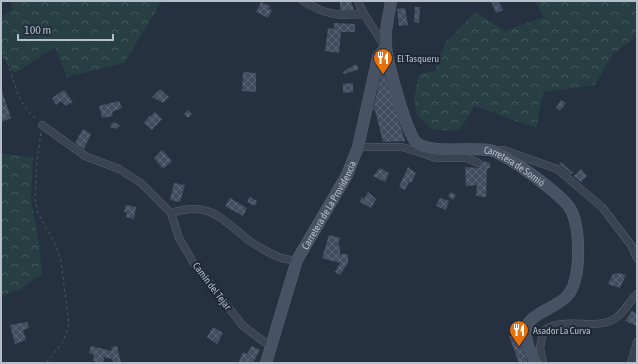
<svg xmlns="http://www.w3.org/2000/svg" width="638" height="364" viewBox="0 0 638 364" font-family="'Asap Condensed',sans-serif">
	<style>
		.forest { fill: url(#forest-crowns) }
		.building { fill: url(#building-cross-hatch) }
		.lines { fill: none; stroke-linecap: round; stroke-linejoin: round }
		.street-casing { stroke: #57616e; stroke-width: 8 }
		.secondary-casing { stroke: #57616e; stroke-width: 12 }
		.path { stroke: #455c5f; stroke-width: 1; stroke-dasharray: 3 3; stroke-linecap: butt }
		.street { stroke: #394351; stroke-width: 7 }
		.secondary { stroke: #475264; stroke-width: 11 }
		.labels { text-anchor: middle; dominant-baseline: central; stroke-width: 4; stroke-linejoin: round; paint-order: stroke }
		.poi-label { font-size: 10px; fill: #b6becb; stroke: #1e2836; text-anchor: start }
		.street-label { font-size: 10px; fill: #b6becb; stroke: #1e2836 }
	</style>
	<defs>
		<pattern id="forest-crowns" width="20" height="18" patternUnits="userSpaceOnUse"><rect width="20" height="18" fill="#273f42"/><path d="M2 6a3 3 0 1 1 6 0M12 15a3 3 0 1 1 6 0" fill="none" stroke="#44595c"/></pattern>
		<pattern id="building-cross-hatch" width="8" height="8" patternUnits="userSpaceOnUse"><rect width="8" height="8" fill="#414e61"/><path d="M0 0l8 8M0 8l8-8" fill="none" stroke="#5a6676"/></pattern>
	</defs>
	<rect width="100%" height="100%" fill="#253141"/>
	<g class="forest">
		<polygon points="11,1 162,1 124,63 67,77 55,47 15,73 1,55 1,18 12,9"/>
		<polygon points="535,1 637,1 636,37 612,55 595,85 543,92 536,128 475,106 458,131 431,129 417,115 414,98 419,74 435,71 445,43 475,12 505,31 544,17"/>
		<polygon points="1,153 33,158 31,200 39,243 42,274 19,290 1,296"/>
	</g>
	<g class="building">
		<polygon points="340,1 351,1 354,10 340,10"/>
		<polygon points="491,1 498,1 503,10 496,13"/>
		<polygon points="261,2 270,6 269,9 272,10 268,18 256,12"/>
		<polygon points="415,7 420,7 419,23 414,22"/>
		<polygon points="405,8 408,25 399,26 397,9"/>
		<polygon points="334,23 355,24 355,32 341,32 339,53 325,51 328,28 334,29"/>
		<polygon points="356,64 359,69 344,74 343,72"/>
		<polygon points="382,69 383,69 405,141 383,142 375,110 373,111"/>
		<polygon points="243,72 256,73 256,92 242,91"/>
		<polygon points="353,83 353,92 343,93 343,84"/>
		<polygon points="160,89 169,97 163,103 152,97"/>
		<polygon points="64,90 73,102 66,106 61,101 56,105 52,98"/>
		<polygon points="2,91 11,118 1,122 1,92"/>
		<polygon points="561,100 566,103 560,111 556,108"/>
		<polygon points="119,101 122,108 112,112 113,116 102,118 99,106"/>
		<polygon points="188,110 192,114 188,118 184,114"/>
		<polygon points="155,112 162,119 152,130 144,123 150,115 151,116"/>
		<polygon points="113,122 120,125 117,129 110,127"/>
		<polygon points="83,129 91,134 84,149 75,143"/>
		<polygon points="162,150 172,161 163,169 154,158"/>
		<polygon points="483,161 490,163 490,168 488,168 487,170 486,197 476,196 477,185 466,186 465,167 479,168 482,165"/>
		<polygon points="561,162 573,173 571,174 559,164"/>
		<polygon points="408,167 416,173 411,183 409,182 405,190 399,187"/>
		<polygon points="380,168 389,173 385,182 373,176"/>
		<polygon points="581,169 587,176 581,182 574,176"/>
		<polygon points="174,183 185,185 180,202 170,200"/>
		<polygon points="368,192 376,199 371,208 360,202 362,197 364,199"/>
		<polygon points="451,192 456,195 453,200 448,196"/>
		<polygon points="250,197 257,201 255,206 247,202"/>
		<polygon points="230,198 247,208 243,216 225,206"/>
		<polygon points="440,198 449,201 446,210 436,206"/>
		<polygon points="126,205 136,207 134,219 126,217 127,213 124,212"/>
		<polygon points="329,235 340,238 338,245 340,246 340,254 348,254 348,263 340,275 335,272 340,263 322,258"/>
		<polygon points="619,273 626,275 620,288 608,284 613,274"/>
		<polygon points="632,311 637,314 637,326 625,321"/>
		<polygon points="27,322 29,328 23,330 26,340 15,344 10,325"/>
		<polygon points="213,327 223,333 217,344 207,337"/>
		<polygon points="509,336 518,337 528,363 519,363"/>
		<polygon points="91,346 112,351 111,347 117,346 121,363 114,363 112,359 104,357 103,363 93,361 94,355 89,353"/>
		<polygon points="252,346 260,350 253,363 248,361 247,363 239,362 243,352 247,354"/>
	</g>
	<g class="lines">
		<defs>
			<g id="street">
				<path d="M303 1C325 15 338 16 364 14"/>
				<polyline points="358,1 364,14 384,45"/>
				<path d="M42 125 85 156 119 169 141 183 171 213C209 201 220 217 247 239 253 244 261 248 268 252 277 257 286 261 297 260"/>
				<polyline points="358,147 402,147 415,151 416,147"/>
				<polyline points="495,150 504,150 557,169 602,207 631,245 637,258"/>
				<polyline points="415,151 436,158 467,158 478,163"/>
				<polyline points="171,213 179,238 193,262 243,326 271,347"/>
				<path d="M543 363 540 348 543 331C565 315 594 332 616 318 625 312 629 301 637 294"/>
				<polyline points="631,363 637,342"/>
			</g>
			<g id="secondary">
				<path id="s1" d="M391 1C389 16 384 31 386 46 387 61 407 136 417 143 431 154 470 147 489 150 503 151 564 196 571 210 580 228 582 278 568 295 559 307 530 313 526 328 524 340 531 353 536 363"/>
				<path id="s2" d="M266 363 297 260 347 175 358 147 378 57 386 47"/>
			</g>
		</defs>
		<use href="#street" class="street-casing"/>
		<use href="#secondary" class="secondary-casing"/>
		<g class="path">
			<path d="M1 46C14 72 13 100 37 120"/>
			<polyline points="41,133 37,160 35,200 38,213 56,246 61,261 69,325 63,342 46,363"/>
		</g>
		<use href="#street" class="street"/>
		<use href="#secondary" class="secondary"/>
	</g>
	<defs>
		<symbol id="restaurant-pin" viewBox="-11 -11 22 30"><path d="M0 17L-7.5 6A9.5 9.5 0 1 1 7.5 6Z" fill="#e8710a" stroke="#1e2836"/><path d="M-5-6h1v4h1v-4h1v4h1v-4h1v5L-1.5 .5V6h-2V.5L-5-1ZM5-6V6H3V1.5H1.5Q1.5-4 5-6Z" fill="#fff"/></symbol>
	</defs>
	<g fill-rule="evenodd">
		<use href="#restaurant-pin" x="372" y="47" width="22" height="30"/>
		<use href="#restaurant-pin" x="508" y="319" width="22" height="30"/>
	</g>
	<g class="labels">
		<g class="poi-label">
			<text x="397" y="58">El Tasqueru</text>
			<text x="533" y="330">Asador La Curva</text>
		</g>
		<g class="street-label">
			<text stroke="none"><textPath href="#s1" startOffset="251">Carretera de Somió</textPath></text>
			<text stroke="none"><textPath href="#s2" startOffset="171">Carretera de La Providencia</textPath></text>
			<text transform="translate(212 286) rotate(53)">Camín del Tejar</text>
		</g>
	</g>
	<rect width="638" height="364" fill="none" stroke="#b6becb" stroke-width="4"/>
	<path d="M18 34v6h95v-6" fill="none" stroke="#b6becb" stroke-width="2"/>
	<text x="24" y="34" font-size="12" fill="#b6becb" stroke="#1e2836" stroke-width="3" paint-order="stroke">100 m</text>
</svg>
